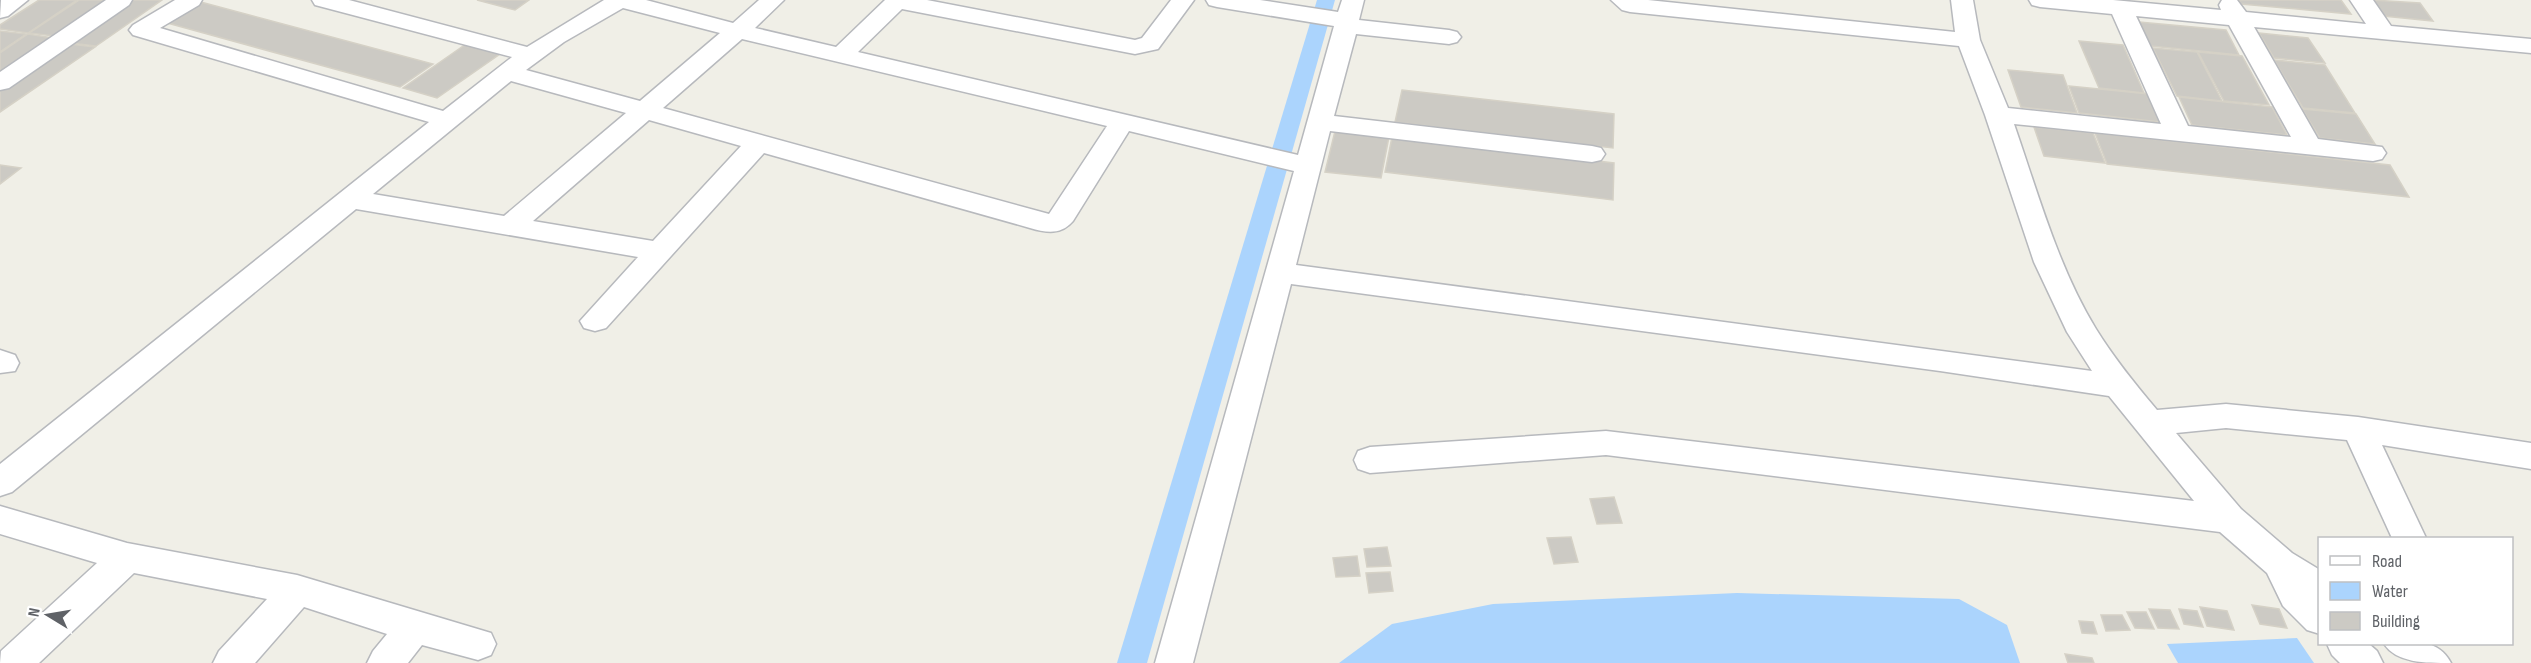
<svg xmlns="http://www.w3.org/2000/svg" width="2531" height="663" viewBox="0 0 2531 663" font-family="'Sofia Sans Condensed',sans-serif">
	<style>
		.water { fill: #abd4fd }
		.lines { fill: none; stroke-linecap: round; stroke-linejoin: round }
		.canal { fill: #abd4fd; fill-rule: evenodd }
		.building { fill: #cccac4; stroke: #d5d1c6; stroke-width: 1.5 }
		.minor-casing { stroke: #b7b9bd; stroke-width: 3 }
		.minor { fill: #fff; fill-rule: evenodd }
	</style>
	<rect width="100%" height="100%" fill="#f0efe7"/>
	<g class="water">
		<polygon points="1737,593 1959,599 2007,625 2020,663 1339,663 1392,624 1493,604"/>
		<polygon points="2297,638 2314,663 2178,663 2167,644"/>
	</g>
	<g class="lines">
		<polygon class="canal" points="1317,0 1335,0 1147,663 1117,663"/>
	</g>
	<g class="building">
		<polygon points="39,0 77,0 28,33 0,29 0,25"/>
		<polygon points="79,0 108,0 54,36 29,33"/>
		<polygon points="133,0 162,0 96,46 70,43"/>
		<polygon points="477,0 529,0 515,10"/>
		<polygon points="2239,0 2341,0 2351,14 2241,4"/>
		<polygon points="2372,0 2420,3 2433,21 2383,16"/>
		<polygon points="197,1 433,64 400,87 160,21"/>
		<polygon points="2139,22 2226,30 2239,55 2151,46"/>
		<polygon points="0,31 26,34 0,52"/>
		<polygon points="2259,33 2308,38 2325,63 2274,58"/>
		<polygon points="28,34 53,38 0,73 0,53"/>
		<polygon points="2079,41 2123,45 2144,93 2099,88"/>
		<polygon points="70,44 95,47 0,112 0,91"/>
		<polygon points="466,44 500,54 437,98 403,88"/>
		<polygon points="2153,48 2197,52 2222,101 2177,96"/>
		<polygon points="2198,52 2242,56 2269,105 2224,101"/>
		<polygon points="2274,60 2325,65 2355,113 2303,108"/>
		<polygon points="2008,70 2063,75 2077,113 2021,107"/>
		<polygon points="2069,86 2149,94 2161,122 2079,113"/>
		<polygon points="1402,90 1614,114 1613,148 1395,122"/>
		<polygon points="2179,97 2272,107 2287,135 2192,125"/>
		<polygon points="2302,109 2356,114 2375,144 2320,138"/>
		<polygon points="2034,127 2093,133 2105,163 2044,156"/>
		<polygon points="1335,131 1389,137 1381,178 1325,172"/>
		<polygon points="2095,133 2390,165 2409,197 2107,164"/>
		<polygon points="1392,137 1614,163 1613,200 1385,172"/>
		<polygon points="0,165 21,168 0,184"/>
		<polygon points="1614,497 1622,523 1597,524 1590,499"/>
		<polygon points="1571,537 1578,562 1554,564 1547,538"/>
		<polygon points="1387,547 1391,566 1367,567 1364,549"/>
		<polygon points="1357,556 1360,576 1336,577 1333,558"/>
		<polygon points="1390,572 1393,591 1369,593 1366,573"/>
		<polygon points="2252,605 2279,609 2287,628 2260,624"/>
		<polygon points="2200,607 2227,611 2234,630 2207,626"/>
		<polygon points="2149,609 2170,610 2179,629 2158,628"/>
		<polygon points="2179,609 2197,611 2203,627 2184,624"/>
		<polygon points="2127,612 2146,612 2154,629 2135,628"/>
		<polygon points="2101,615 2122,615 2130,630 2106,631"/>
		<polygon points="2079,621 2093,622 2097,634 2082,633"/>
		<polygon points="2065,654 2092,658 2094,663 2068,663"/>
	</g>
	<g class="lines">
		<defs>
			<g id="minor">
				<polygon points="28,0 8,16 0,18 1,0"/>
				<polygon points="106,0 132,0 129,5 9,88 0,90 0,72"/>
				<path d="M175 0H202L199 5 160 28 443 111 512 57 315 5 312 0H349L527 47 604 0H646L733 23 759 0H784L755 28 836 47 885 0H927L1135 40 1142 38 1171 0H1194L1158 49 1135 54 902 9 858 52 1298 155 1334 26 1217 7 1209 5 1206 0H1260L1338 12 1342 0H1364L1359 20 1449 30 1457 32 1461 37 1457 42 1449 44 1356 34 1334 116 1592 146 1601 148 1605 154 1601 160 1592 162 1330 131 1296 265 2092 371 2067 332 2034 262 1985 115 1959 46 1630 12 1622 10 1611 0H1648L1955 32 1951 0H1973L1980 40 2008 108 2161 124 2112 14 2040 7 2032 5 2029 0H2113L2221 10 2219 5 2222 0H2237L2246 12 2366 24 2350 0H2373L2391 26 2531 39V53L2254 27 2318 139 2382 147 2386 153 2382 159 2373 161 2014 124C2038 193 2058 267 2096 329 2114 358 2135 384 2157 410L2226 404 2358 417 2531 443V469L2382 445 2426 538H2392L2347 440 2226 428 2176 433 2241 509 2292 553 2320 570V634L2307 630 2283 606 2267 573 2220 532 1606 455 1370 473 1358 469 1354 460 1358 451 1370 447 1606 431 2194 501 2109 396 1940 371 1291 284 1193 663H1155L1294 171 1129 131 1073 221C1061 235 1047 233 1030 228L764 153 606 328 595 331 584 328 580 321 638 257 356 209 12 492 0 496V464L429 122 133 35 129 30 133 25ZM623 8 720 33 640 101 526 70 564 42ZM2136 16 2229 25 2291 137 2188 126ZM742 39 1107 126 1049 214 663 108ZM511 81 626 113 504 216 373 194ZM649 120 741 146 653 241 533 221Z"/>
				<polygon points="0,350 15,355 19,363 15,371 0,373"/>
				<polygon points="0,506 127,543 297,575 491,633 496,644 491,655 478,660 422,645 408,663 367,663 373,651 387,634 304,607 255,663 213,663 219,651 267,599 134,573 39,663 0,663 1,651 97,563 0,534"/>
				<polygon points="2327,644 2369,644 2377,651 2383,663 2340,663 2332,655"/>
				<path d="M2384 644C2408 641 2438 637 2451 663 2424 663 2397 663 2384 644Z"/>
			</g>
		</defs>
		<use href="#minor" class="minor-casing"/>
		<use href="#minor" class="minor"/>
	</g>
	<rect x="2318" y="537" width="195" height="108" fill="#ffffff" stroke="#bfc0c2" stroke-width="1.5"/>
	<rect x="2330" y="556" width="30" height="9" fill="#ffffff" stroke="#bfc0c2" stroke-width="1.5"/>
	<text x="2372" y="567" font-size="18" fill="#5f6267">Road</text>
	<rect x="2330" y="582" width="30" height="18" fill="#abd4fd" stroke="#bfc0c2" stroke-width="1.5"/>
	<text x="2372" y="597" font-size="18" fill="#5f6267">Water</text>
	<rect x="2330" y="612" width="30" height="18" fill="#cccac4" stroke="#bfc0c2" stroke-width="1.5"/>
	<text x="2372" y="627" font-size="18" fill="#5f6267">Building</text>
	<g transform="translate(48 615) rotate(281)" stroke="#ffffff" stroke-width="4.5" paint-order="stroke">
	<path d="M0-4.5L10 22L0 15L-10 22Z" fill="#5f6267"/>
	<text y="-9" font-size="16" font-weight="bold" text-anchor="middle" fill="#5f6267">N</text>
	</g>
</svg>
